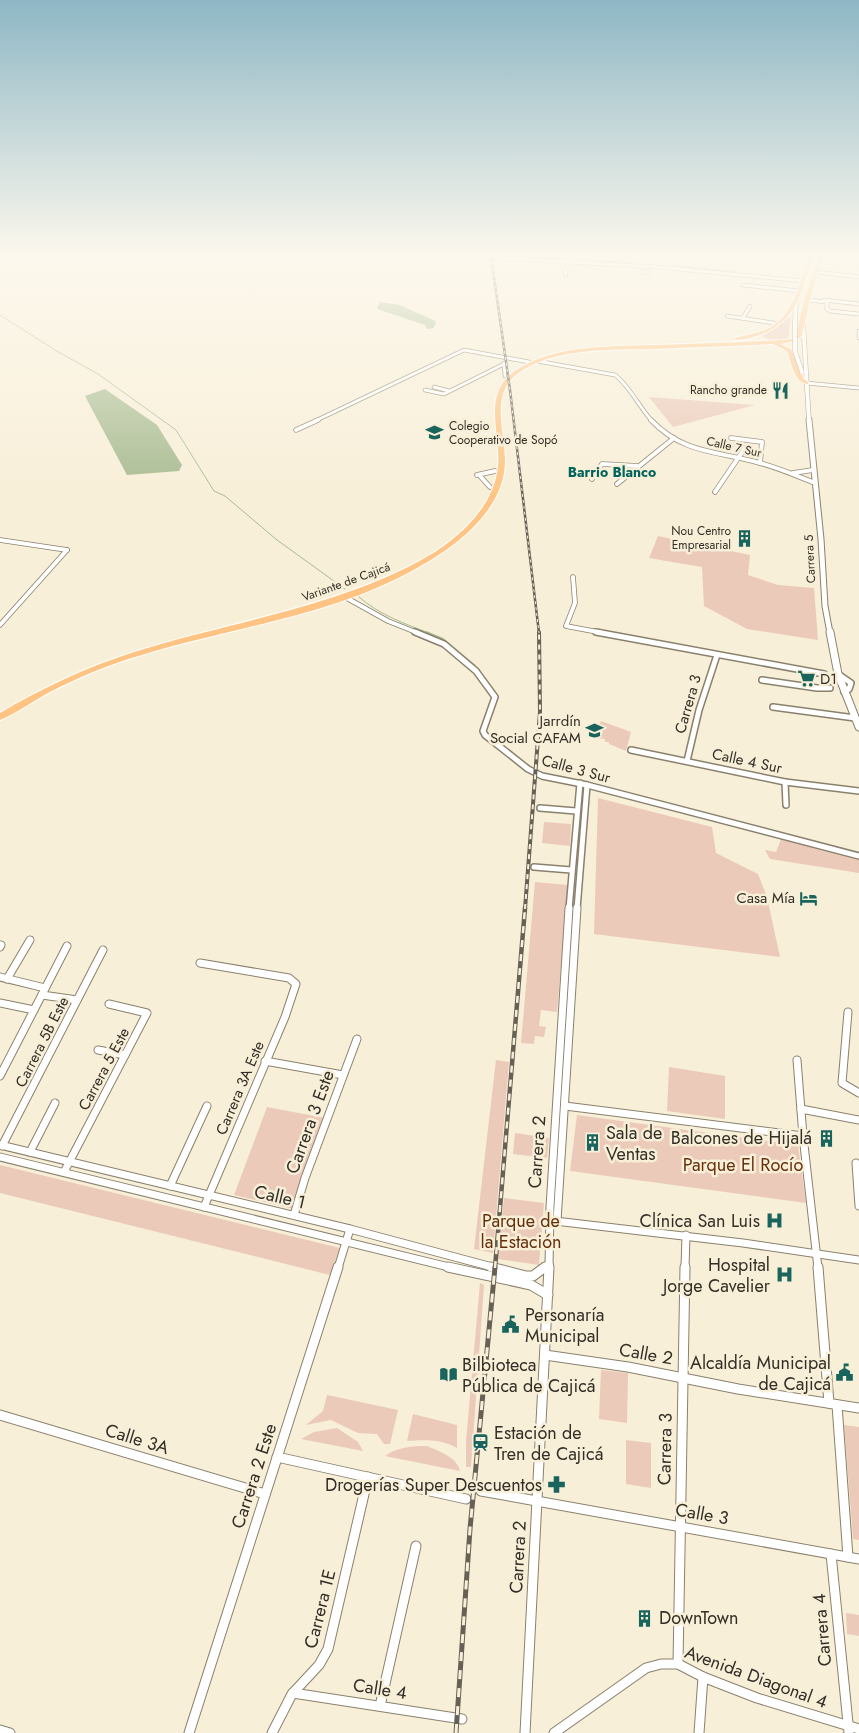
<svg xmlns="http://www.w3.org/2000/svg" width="859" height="1733" viewBox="0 0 859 1733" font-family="Jost,sans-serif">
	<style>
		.green { fill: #ebcab9 }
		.water { fill: #a8bb91 }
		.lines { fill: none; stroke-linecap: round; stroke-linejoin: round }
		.stream-far1 { stroke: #a8bb91; stroke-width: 1 }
		.stream { stroke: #a8bb91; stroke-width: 2 }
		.canal { stroke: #a8bb91; stroke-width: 4 }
		.street-far4-casing { stroke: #8a816d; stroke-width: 4.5 }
		.street-far3-casing { stroke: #8a816d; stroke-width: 5.5 }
		.street-far2-casing { stroke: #8a816d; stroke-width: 8 }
		.street-far1-casing { stroke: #8a816d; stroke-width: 9 }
		.street-casing { stroke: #8a816d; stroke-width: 11 }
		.secondary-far2-casing { stroke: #8a816d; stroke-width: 5 }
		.secondary-far1-casing { stroke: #8a816d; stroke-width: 7 }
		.secondary-casing { stroke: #8a816d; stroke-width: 9 }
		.highway-casing { stroke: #fff; stroke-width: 2 }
		.street-far4 { stroke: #fff; stroke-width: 3 }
		.street-far3 { stroke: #fff; stroke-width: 4 }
		.street-far2 { stroke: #fff; stroke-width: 5 }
		.street-far1 { stroke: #fff; stroke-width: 7 }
		.street { stroke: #fff; stroke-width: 9 }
		.secondary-far2 { stroke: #fff; stroke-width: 4 }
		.secondary-far1 { stroke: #fff; stroke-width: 5 }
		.secondary { stroke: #fff; stroke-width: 7 }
		.highway { fill: #ffc483; fill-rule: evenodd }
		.rail-far3-casing { stroke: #676155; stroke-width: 2.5 }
		.rail-far2-casing { stroke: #676155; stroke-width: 4 }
		.rail-far1-casing { stroke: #676155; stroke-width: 4.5 }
		.rail-casing { stroke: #676155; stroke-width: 5 }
		.rail-far3 { stroke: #f8efd8; stroke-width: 1; stroke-dasharray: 3; stroke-linecap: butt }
		.rail-far2 { stroke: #f8efd8; stroke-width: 2; stroke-dasharray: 5; stroke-linecap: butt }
		.rail-far1 { stroke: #f8efd8; stroke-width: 2.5; stroke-dasharray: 7; stroke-linecap: butt }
		.rail { stroke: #f8efd8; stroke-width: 3; stroke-dasharray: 9; stroke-linecap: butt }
		.secondary-bridge-casing { stroke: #8a816d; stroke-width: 5; stroke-linecap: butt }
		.secondary-bridge { stroke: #fff; stroke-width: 4 }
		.labels { text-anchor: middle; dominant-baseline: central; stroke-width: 5; stroke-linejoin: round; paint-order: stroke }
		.far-poi-label { font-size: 12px; fill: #332f27; stroke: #f8efd8; text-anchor: end }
		.far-street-label { font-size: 12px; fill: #332f27; stroke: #f8efd8 }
		.far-neighbourhood-label { font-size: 14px; font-weight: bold; fill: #00645d; stroke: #f8efd8 }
		.poi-label { font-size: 15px; fill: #332f27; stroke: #f8efd8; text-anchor: end }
		.street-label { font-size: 15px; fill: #332f27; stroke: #f8efd8 }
		.near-street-label { font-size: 18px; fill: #332f27; stroke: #f8efd8 }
		.near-poi-label { font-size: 18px; fill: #332f27; stroke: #f8efd8; text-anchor: start }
		.near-park-label { font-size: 18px; fill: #652f0c; stroke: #f8efd8 }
	</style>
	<rect width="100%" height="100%" fill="#f8efd8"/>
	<g class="green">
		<polygon points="791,316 788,340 772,341 762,336"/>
		<polygon points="649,397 755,405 673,427"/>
		<polygon points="658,536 750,555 748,575 778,585 814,588 818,640 747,629 704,606 702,567 649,558"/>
		<polygon points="601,721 631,732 626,751 609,744 609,742 605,742 605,739 587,737 589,734 602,735 603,730 597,729"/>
		<polygon points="598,798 712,827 716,853 758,874 767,897 780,957 594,934"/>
		<polygon points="544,822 571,824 570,846 542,843"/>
		<polygon points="781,839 859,859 859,873 770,859 765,850 776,852"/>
		<polygon points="535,882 568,885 557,1012 541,1010 539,1026 546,1027 544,1037 535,1036 534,1044 521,1043"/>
		<polygon points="496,1060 509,1062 493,1253 474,1249"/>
		<polygon points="669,1067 725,1076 725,1119 667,1111"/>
		<polygon points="267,1107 325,1118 293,1209 234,1195"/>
		<polygon points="577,1115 798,1145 806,1203 570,1171"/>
		<polygon points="515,1133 549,1138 547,1158 513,1154"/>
		<polygon points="0,1165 340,1248 330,1275 0,1193"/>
		<polygon points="504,1198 544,1203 539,1265 497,1259"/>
		<polygon points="480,1283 484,1285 471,1467 466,1467 466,1441"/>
		<polygon points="601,1370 628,1373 627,1423 599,1419"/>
		<polygon points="327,1395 398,1410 390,1444 384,1444 377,1434 358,1433 331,1420 306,1425 323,1411"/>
		<path d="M413 1414 457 1425V1448C440 1439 426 1440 407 1441Z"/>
		<polygon points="844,1425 859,1427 859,1540 853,1539"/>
		<polygon points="337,1428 358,1442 363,1451 301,1439 314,1432"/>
		<polygon points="626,1440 651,1443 651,1488 626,1484"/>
		<path d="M427 1446C439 1451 457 1457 460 1471L385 1456C397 1447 412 1446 427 1446Z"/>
		<polygon points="846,1613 859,1615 859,1636 847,1634"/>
	</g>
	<g class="water">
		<polygon points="380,302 400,305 435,321 436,324 433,328 427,329 425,325 377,309"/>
		<polygon points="105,389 157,425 182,465 179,471 127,475 85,396"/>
	</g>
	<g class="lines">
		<g class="stream-far1">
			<polyline points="0,315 55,350 98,374 176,430 214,491 225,496 277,540 345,589"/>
			<path d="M359 597C378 614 405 624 429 633"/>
		</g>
		<polyline class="stream" points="426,632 443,639 475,666"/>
		<g class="canal">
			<polyline points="521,258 570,260"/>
			<polyline points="576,261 586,261"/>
			<polyline points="591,261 626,264"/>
			<polyline points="674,267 735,273"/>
		</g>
		<defs>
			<g id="street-far4">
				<polyline points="461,256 658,267 804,281"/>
				<polyline points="561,260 566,275"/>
				<polyline points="642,272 648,272"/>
				<polyline points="817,272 859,277"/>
				<polyline points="743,285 800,291"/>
				<polyline points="807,300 827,302 827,309 830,311 859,314"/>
				<polyline points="824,300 859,304"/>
				<polyline points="727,316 780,324"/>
				<polyline points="743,318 750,306"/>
				<polyline points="859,331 859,338"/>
				<path d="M537 361 615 375C628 384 640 408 652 421"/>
				<polyline points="504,363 505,376"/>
				<polyline points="806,383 859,388"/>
				<polyline points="434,387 449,391"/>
				<polyline points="425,390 444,394 504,364"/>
				<polyline points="315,421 464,350 529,362"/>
			</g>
			<g id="street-far3">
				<path d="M651 420C683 454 718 451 760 463 779 468 797 476 815 483"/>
				<polyline points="296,430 318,420"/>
				<polyline points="731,438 762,442 760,463"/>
				<polyline points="793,473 813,470"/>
				<polyline points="477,475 495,471"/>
				<polyline points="480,476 490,487"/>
				<polyline points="592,479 602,464 637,466"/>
				<polyline points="617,484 674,438"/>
				<polyline points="715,492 745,448"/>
				<polyline points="0,540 67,550"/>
				<polyline points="573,577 575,603 566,626 603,633"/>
				<polyline points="345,597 388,621 418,633"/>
				<polyline points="0,625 67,550"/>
			</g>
			<g id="street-far2">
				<polyline points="415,632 444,644 476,671 495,697 483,731 485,735 528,769 542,776 587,785 859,856"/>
				<polyline points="596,632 824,674"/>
				<polyline points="838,674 851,683 849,689 844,692"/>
				<polyline points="762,680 817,688 830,688"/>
				<polyline points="773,707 855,718"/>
				<polyline points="631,750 785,782 859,791"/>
				<polyline points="687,761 699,710 717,655"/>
				<polyline points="785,782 786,805"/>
				<polyline points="540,808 576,811"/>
				<polyline points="534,867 571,870"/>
				<polyline points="569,909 580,783"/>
				<polyline points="577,909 587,785"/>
			</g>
			<g id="street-far1">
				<polyline points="0,947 1,945"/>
				<polyline points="200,963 289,978 296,984 285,1017 204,1207"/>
				<polyline points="0,977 45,988"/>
				<polyline points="7,979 30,940"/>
				<polyline points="42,995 77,1000"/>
				<polyline points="0,1003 34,1010"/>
				<polyline points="848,1012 842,1083 859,1093"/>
				<polyline points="98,1050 125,1055"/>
				<polyline points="797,1060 803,1136 818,1268"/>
				<polyline points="265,1061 343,1075"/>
				<polyline points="0,1076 67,946"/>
				<polyline points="565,1106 803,1136"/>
				<polyline points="801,1109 859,1120"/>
				<polyline points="0,1145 350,1229 496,1268"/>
				<polyline points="2,1146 103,950"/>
				<polyline points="30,1152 55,1103"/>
				<polyline points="0,1157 453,1268"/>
				<polyline points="856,1163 859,1206"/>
				<polyline points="64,1172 147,1013 109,1004"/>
				<polyline points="170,1186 207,1106"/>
				<polyline points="294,1215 305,1178 357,1039"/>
				<polyline points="555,1221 743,1243 859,1260"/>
				<polyline points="557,1221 577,908"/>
				<polyline points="338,1268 350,1229"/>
				<polyline points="544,1268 549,1264"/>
				<polyline points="549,1268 550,1207 569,908"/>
				<polyline points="685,1268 686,1235"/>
			</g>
			<g id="street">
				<polyline points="448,1267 531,1285 548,1295"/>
				<polyline points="491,1267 526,1276 533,1276 545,1267"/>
				<polyline points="818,1267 829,1403"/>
				<polyline points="545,1355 628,1367 738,1389 859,1408"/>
				<polyline points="837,1405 848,1557"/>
				<polyline points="0,1415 265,1494"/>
				<polyline points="277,1457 466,1499"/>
				<polyline points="481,1491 859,1559"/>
				<polyline points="831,1554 849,1733"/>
				<polyline points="678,1664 685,1267"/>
				<polyline points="293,1693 462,1719"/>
				<polyline points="380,1706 416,1546"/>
				<polyline points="0,1730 10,1733"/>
				<polyline points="189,1733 338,1267"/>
				<polyline points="272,1733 292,1694 319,1665 328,1649 368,1477"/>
				<polyline points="525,1733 549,1267"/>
				<polyline points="554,1733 646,1668 661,1664 678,1664 703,1677 757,1698 859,1729"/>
				<polyline points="699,1733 703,1677"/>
			</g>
			<g id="secondary-far2">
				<polyline points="803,321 809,421"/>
				<polyline points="795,322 796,302"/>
			</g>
			<polyline id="secondary-far1" points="809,420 821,539 825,606 830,633"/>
			<polyline id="secondary" points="830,632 838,674 859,727"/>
			<g id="highway">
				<path d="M808 256H813C802 290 798 320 762 334 754 337 743 340 735 340V338C747 335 759 333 769 328 795 314 800 282 808 256Z"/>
				<path d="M819 256H823L810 300 802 335 796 341 780 344 791 349 804 379 808 382V384C795 384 791 362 787 351L773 344C734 346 694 347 655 349 612 350 553 347 517 374 486 398 510 441 504 473 496 517 453 548 417 568 333 616 233 627 142 655 110 664 79 677 50 692 33 701 17 713 0 720V713C42 688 87 667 134 652 226 623 321 610 408 567 445 549 489 517 497 473 504 439 479 395 515 371 555 344 608 347 654 345 697 344 740 342 783 340L792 339 796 335 804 300Z"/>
			</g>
		</defs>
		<use href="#street-far4" class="street-far4-casing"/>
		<use href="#street-far3" class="street-far3-casing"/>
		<use href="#street-far2" class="street-far2-casing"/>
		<use href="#street-far1" class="street-far1-casing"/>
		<use href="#street" class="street-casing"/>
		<use href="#secondary-far2" class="secondary-far2-casing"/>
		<use href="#secondary-far1" class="secondary-far1-casing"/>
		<use href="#secondary" class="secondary-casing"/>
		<use href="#highway" class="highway-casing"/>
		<use href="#street-far4" class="street-far4"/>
		<use href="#street-far3" class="street-far3"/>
		<use href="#street-far2" class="street-far2"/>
		<use href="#street-far1" class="street-far1"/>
		<use href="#street" class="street"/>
		<use href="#secondary-far2" class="secondary-far2"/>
		<use href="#secondary-far1" class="secondary-far1"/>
		<use href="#secondary" class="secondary"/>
		<use href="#highway" class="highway"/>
		<defs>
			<polyline id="rail-far3" points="491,256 510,390 539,633"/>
			<polyline id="rail-far2" points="525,909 540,712 539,632"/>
			<polyline id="rail-far1" points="495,1268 525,908"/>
			<polyline id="rail" points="456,1733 470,1529 495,1267"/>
		</defs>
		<use href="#rail-far3" class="rail-far3-casing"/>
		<use href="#rail-far2" class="rail-far2-casing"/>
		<use href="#rail-far1" class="rail-far1-casing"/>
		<use href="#rail" class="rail-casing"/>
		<use href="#rail-far3" class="rail-far3"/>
		<use href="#rail-far2" class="rail-far2"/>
		<use href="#rail-far1" class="rail-far1"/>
		<use href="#rail" class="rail"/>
		<defs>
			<polyline id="secondary-bridge" points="795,322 795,351 802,372"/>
		</defs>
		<use href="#secondary-bridge" class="secondary-bridge-casing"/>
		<use href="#secondary-bridge" class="secondary-bridge"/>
	</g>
	<linearGradient id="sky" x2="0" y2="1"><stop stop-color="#8eb7c5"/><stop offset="0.51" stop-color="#fcf8ed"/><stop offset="1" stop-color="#fcf8ed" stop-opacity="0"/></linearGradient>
	<rect width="859" height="499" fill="url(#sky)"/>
	<defs>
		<symbol id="restaurant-bare" viewBox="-9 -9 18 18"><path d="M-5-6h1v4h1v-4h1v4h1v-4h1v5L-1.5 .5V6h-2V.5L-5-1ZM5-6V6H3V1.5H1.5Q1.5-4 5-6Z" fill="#19655e" stroke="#f8efd8" stroke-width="2.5" paint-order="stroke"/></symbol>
		<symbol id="school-bare" viewBox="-9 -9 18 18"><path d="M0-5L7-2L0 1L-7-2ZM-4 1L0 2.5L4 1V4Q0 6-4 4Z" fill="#19655e" stroke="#f8efd8" stroke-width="2.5" paint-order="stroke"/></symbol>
		<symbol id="building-bare" viewBox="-9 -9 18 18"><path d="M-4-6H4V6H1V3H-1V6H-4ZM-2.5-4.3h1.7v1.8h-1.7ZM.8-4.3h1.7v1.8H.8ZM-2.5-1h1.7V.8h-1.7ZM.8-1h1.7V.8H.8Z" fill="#19655e" stroke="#f8efd8" stroke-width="2.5" paint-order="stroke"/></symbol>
		<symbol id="supermarket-bare" viewBox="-9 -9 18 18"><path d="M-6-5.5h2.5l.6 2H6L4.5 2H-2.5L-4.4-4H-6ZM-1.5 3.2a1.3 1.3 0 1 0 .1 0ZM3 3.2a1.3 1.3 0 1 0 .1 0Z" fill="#19655e" stroke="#f8efd8" stroke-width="2.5" paint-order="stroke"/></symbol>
		<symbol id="hotel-bare" viewBox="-9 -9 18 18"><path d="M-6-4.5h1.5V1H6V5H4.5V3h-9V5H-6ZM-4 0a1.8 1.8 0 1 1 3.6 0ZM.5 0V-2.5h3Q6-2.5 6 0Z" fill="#19655e" stroke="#f8efd8" stroke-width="2.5" paint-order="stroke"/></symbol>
		<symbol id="hospital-bare" viewBox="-9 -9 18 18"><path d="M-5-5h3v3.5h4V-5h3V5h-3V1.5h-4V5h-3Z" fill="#19655e" stroke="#f8efd8" stroke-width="2.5" paint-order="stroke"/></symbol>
		<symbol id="civic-bare" viewBox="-9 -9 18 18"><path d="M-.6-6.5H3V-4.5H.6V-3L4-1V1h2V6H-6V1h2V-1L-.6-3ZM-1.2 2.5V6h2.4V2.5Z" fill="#19655e" stroke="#f8efd8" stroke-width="2.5" paint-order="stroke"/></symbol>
		<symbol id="library-bare" viewBox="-9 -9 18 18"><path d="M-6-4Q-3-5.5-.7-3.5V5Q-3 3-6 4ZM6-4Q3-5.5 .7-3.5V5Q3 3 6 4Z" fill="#19655e" stroke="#f8efd8" stroke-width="2.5" paint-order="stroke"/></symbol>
		<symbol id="station-bare" viewBox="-9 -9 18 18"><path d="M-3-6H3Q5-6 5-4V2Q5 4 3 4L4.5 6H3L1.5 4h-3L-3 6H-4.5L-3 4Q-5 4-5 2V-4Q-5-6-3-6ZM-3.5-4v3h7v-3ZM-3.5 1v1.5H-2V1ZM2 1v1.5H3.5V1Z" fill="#19655e" stroke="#f8efd8" stroke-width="2.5" paint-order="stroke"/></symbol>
		<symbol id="pharmacy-bare" viewBox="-9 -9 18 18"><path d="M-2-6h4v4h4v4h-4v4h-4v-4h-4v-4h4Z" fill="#19655e" stroke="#f8efd8" stroke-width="2.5" paint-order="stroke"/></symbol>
	</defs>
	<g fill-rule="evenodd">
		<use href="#restaurant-bare" x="768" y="378" width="25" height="25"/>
		<use href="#school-bare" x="422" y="420" width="25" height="25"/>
		<use href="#building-bare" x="732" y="526" width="25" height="25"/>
		<use href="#supermarket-bare" x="794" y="666" width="25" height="25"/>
		<use href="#school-bare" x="582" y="718" width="25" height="25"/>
		<use href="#hotel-bare" x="796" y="886" width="25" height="25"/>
		<use href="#building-bare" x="814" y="1126" width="25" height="25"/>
		<use href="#building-bare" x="580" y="1130" width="25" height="25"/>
		<use href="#hospital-bare" x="762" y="1208" width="25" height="25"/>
		<use href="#hospital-bare" x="772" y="1262" width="25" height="25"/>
		<use href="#civic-bare" x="498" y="1312" width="25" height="25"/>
		<use href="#civic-bare" x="832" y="1360" width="25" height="25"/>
		<use href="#library-bare" x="436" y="1362" width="25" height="25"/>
		<use href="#station-bare" x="468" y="1430" width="25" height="25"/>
		<use href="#pharmacy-bare" x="544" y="1472" width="25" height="25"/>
		<use href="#building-bare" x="632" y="1606" width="25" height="25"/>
	</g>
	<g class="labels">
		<g class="far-poi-label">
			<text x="767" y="390">Rancho grande</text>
			<text x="449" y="426" text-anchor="start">Colegio<tspan x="449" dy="14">Cooperativo de Sopó</tspan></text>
			<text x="731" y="531">Nou Centro<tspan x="731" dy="14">Empresarial</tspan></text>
		</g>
		<g class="far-street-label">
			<text transform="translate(734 447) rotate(13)">Calle 7 Sur</text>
			<text transform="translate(810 559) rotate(-93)">Carrera 5</text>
			<text transform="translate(346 582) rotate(-20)">Variante de Cajicá</text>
		</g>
		<g class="far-neighbourhood-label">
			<text x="612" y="472">Barrio Blanco</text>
		</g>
		<g class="poi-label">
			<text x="820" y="679" text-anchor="start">D1</text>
			<text x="581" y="721">Jarrdín<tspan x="581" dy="17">Social CAFAM</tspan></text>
			<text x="795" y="898">Casa Mía</text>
		</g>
		<g class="street-label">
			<text transform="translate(688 704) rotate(-74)">Carrera 3</text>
			<text transform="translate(747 761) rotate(12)">Calle 4 Sur</text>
			<text transform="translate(576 769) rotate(15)">Calle 3 Sur</text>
			<text transform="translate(42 1042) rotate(-63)">Carrera 5B Este</text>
			<text transform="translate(104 1069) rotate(-62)">Carrera 5 Este</text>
			<text transform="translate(240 1088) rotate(-67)">Carrera 3A Este</text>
		</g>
		<g class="near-street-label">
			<text transform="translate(310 1122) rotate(-70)">Carrera 3 Este</text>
			<text transform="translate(537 1152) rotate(-86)">Carrera 2</text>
			<text transform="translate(280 1197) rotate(13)">Calle 1</text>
			<text transform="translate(646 1354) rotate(10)">Calle 2</text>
			<text transform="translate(137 1439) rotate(17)">Calle 3A</text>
			<text transform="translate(665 1449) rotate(-89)">Carrera 3</text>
			<text transform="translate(254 1476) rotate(-72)">Carrera 2 Este</text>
			<text transform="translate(702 1514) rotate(10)">Calle 3</text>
			<text transform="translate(518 1557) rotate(-87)">Carrera 2</text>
			<text transform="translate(320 1609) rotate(-76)">Carrera 1E</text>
			<text transform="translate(822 1630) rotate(-95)">Carrera 4</text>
			<text transform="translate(756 1677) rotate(20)">Avenida Diagonal 4</text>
			<text transform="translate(380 1689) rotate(9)">Calle 4</text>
		</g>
		<g class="near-poi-label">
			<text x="606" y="1133">Sala de<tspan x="606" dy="21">Ventas</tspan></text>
			<text x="812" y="1138" text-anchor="end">Balcones de Hijalá</text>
			<text x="760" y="1221" text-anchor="end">Clínica San Luis</text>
			<text x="770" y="1265" text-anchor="end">Hospital<tspan x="770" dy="21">Jorge Cavelier</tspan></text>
			<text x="525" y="1315">Personaría<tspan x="525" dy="21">Municipal</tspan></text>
			<text x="831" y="1363" text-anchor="end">Alcaldía Municipal<tspan x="831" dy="21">de Cajicá</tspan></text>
			<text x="462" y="1365">Bilbioteca<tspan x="462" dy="21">Pública de Cajicá</tspan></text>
			<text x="494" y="1433">Estación de<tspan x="494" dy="21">Tren de Cajicá</tspan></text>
			<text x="542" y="1485" text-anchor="end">Drogerías Super Descuentos</text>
			<text x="659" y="1618">DownTown</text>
		</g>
		<g class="near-park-label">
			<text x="743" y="1165">Parque El Rocío</text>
			<text x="521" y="1221">Parque de<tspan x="521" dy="21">la Estación</tspan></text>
		</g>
	</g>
</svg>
